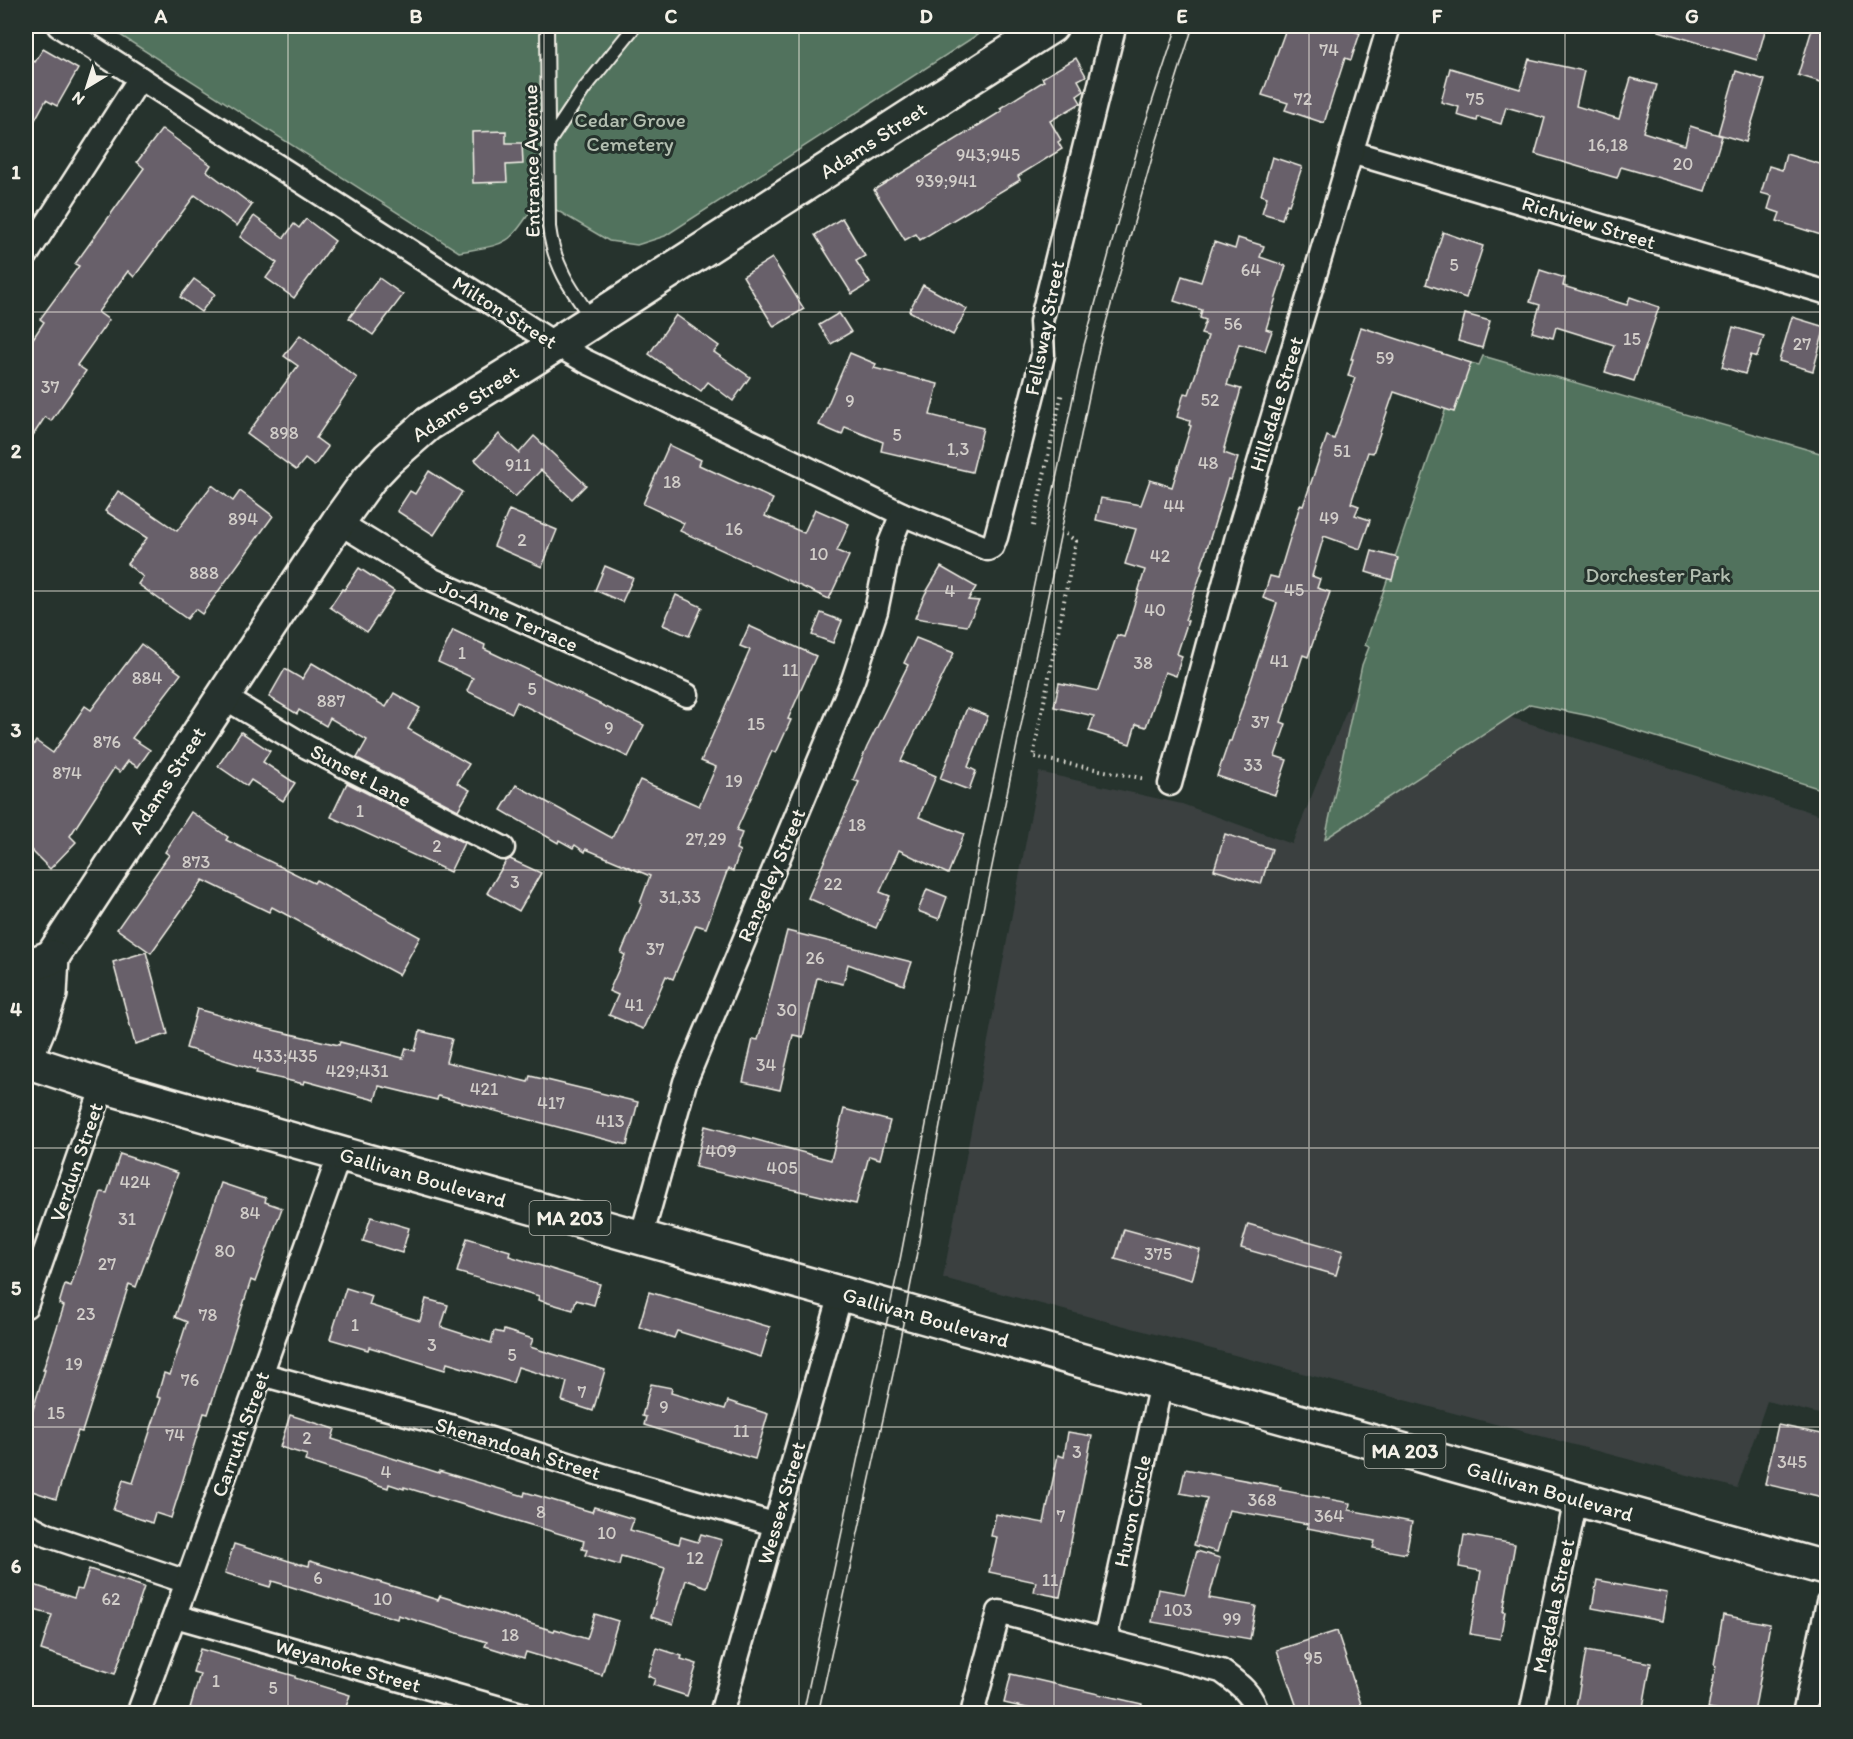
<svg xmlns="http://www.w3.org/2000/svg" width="1853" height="1739" viewBox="0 0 1853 1739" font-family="Itim,sans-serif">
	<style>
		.built { fill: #3a4140 }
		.green { fill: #51725d; stroke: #a2b2a2; stroke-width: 1.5 }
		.building { fill: #67616b; stroke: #f4f1e8; stroke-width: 1.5 }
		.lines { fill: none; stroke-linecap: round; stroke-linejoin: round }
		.lane-casing { stroke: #f4f1e8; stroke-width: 16 }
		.street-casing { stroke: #f4f1e8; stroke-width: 27 }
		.secondary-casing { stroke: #f4f1e8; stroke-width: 38 }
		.highway-casing { stroke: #f4f1e8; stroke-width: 38 }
		.path { stroke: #f4f1e8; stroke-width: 4; stroke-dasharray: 1.5 4.5; stroke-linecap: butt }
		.lane { stroke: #26332d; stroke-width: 12 }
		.street { stroke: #26332d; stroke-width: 22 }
		.secondary { stroke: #26332d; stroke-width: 33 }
		.highway { stroke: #26332d; stroke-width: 33 }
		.tram { stroke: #f4f1e8; stroke-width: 1.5 }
		.grid { fill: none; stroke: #f4f1e8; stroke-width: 1.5; stroke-opacity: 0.55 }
		.labels { text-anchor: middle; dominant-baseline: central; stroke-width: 6; stroke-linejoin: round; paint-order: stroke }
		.number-label { font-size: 18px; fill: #d1cdc9 }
		.shield { fill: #26332d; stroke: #b6b8b0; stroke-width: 1.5 }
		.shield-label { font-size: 20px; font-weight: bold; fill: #f4f1e8 }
		.park-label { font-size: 21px; fill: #b3beb0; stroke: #26332d }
		.street-label { font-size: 21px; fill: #f4f1e8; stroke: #26332d }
		.neatline { fill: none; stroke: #f4f1e8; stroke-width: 2 }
		.grid-label { font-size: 20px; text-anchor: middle; font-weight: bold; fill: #f4f1e8 }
	</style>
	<rect width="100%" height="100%" fill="#26332d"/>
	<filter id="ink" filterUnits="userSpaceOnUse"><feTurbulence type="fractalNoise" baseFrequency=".0167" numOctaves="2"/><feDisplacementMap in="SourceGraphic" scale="12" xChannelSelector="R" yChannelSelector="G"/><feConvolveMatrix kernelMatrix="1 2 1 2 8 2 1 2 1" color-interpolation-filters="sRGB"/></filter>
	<g filter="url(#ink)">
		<polygon class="built" points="1363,671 1827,817 1827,1416 1767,1401 1737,1488 943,1278 1039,772 1182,804 1292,844"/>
		<g class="green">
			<path d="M106 26H991L665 236 637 245 609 241 553 208 533 207C508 248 504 244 459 252Z"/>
			<polygon points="1483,356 1827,455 1827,791 1590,716 1530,704 1325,839 1362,665 1369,647 1365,645 1462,361 1479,365"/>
		</g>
		<g class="building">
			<polygon points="1287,26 1335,26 1360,33 1351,60 1345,58 1324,123 1285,110 1288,103 1262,95"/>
			<polygon points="1660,26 1759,26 1758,29 1765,31 1757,60 1659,31"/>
			<polygon points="1813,26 1827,26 1827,84 1798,75"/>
			<polygon points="43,49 78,69 57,106 46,100 26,136 26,57 35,62"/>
			<polygon points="1076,58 1086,76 1078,80 1084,91 1077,96 1081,103 1050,121 1061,140 1058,142 1062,149 1018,176 1020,180 920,240 916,234 905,240 874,190 1002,111 1000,108 1044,81 1042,78"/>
			<polygon points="1529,59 1584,71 1576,106 1619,119 1631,78 1657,85 1643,132 1685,145 1690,126 1722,136 1705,191 1621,167 1617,178 1535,154 1545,118 1506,107 1501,124 1478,117 1477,121 1457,115 1459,107 1441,102 1450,68 1520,89"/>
			<polygon points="1736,71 1765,80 1746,142 1718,134"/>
			<polygon points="162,129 211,165 207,171 252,205 237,226 195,195 134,277 128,271 98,312 109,320 77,365 86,371 51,421 45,417 26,446 26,349 44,322 40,319 79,266 75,264 144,168 137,162"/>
			<polygon points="506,131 506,143 522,143 523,164 506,165 507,182 473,183 472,132"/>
			<polygon points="1786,154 1827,166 1827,237 1777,221 1780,213 1768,209 1772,196 1761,193 1769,166 1782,170"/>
			<polygon points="1272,157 1302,167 1289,205 1287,204 1282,219 1262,213 1267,197 1261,195"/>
			<polygon points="254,216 284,238 294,224 299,228 306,219 335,241 294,298 266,278 277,263 240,237"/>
			<polygon points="842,218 865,256 856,261 870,283 852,294 815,235"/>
			<polygon points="1443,232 1483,246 1466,298 1426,284"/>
			<polygon points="1238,238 1264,246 1260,257 1286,266 1266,329 1272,331 1265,351 1239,344 1227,385 1241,389 1224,448 1225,448 1224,453 1238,458 1231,480 1228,479 1201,568 1203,568 1185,620 1188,621 1177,654 1182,656 1176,676 1165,672 1146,727 1136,724 1130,744 1089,731 1094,716 1054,707 1059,683 1098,691 1117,635 1124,637 1145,570 1125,564 1136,529 1096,520 1101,498 1141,505 1150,480 1172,487 1191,426 1189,425 1190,421 1177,417 1184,393 1189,394 1208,336 1201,334 1206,320 1200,318 1202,310 1174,301 1182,276 1201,282 1214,242 1235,249"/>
			<polygon points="772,258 804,309 774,327 743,276"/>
			<polygon points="1540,270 1565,278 1563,286 1627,305 1630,297 1659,307 1634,381 1605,372 1614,345 1556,327 1553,338 1532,332 1540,305 1530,302"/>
			<polygon points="379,278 403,295 373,335 349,318"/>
			<polygon points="194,279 215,294 201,312 180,297"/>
			<polygon points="923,285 967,309 953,335 909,311"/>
			<polygon points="839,313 851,332 831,344 819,325"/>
			<polygon points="1465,314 1490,321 1482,348 1458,341"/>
			<polygon points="676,315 719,346 714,352 750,377 733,401 708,382 701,391 649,354"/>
			<polygon points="1792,317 1825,327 1813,371 1779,361"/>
			<polygon points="1361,327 1471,363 1454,412 1394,392 1373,453 1368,452 1351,503 1359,506 1355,515 1370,520 1360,549 1324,536 1312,576 1320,579 1317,588 1330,592 1308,657 1303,655 1281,722 1286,724 1275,756 1287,760 1275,795 1217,776 1229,741 1231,741 1277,603 1263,598 1270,576 1278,578 1300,505 1303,506 1327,436 1334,439 1355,378 1348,376 1353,359 1351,359"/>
			<polygon points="1733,327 1764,336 1757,357 1751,355 1745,374 1722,367"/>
			<polygon points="300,335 357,378 316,438 328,447 314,466 305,459 296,470 247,434 298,366 284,356"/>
			<polygon points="850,353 876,364 874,368 938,384 930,415 983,428 972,472 881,451 883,442 845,427 842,435 819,425"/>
			<polygon points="499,434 519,453 534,436 586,485 572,499 541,470 515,497 475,460"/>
			<polygon points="669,445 701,460 699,465 773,499 765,516 804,533 815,509 849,524 837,551 849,556 829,599 680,531 684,523 643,504"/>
			<polygon points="429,471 462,492 434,535 397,511 410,491 415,494"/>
			<polygon points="212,485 233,501 240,491 273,516 202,614 195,609 187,619 138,584 143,577 127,564 147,538 105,511 118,491 177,531"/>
			<polygon points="509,510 557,530 542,567 494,546"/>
			<polygon points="1372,551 1398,558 1392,580 1366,572"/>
			<polygon points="605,566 633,578 622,602 595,590"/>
			<polygon points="941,567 976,587 968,600 979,601 967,626 915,618 925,594"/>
			<polygon points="359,568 394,591 367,632 330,607 342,589 344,590"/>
			<polygon points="676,595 702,607 689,636 663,625"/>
			<polygon points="821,613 842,621 833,643 812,635"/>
			<polygon points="749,626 816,656 788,719 791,720 776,753 772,751 736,831 742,833 736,849 740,851 733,871 728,869 706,928 696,925 673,979 666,976 643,1029 609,1015 618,995 609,991 625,955 621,953 642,904 640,903 650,876 586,849 585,852 575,845 573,848 559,840 558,843 501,810 516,785 612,838 640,780 699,806 716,767 701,761 750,650 740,646"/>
			<polygon points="453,630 485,645 484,649 644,725 628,757 517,702 512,713 467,691 473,678 438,662"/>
			<polygon points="916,638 954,653 901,761 936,776 919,817 964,834 948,874 899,850 880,892 890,896 876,928 808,898 859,782 853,780 867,747 908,665 904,663"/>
			<polygon points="141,644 181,674 132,738 150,750 138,767 128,761 120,772 114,768 70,836 76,842 50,869 26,845 26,757 36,741 53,753 85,706 91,710"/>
			<polygon points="312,663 386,707 394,693 420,708 408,729 469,764 457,783 470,790 458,810 357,758 367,740 330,718 326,726 299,710 297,714 269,697 285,669 302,679"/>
			<polygon points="967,708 988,716 968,767 976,771 969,790 940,779"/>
			<polygon points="241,732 270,751 263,762 295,783 283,801 251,780 247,786 218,766"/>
			<polygon points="347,783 464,843 450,872 331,817"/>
			<polygon points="191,812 228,837 226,840 314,883 316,880 420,937 399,975 272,907 269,912 203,880 151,953 117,929 169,855 165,852"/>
			<polygon points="1225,834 1272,849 1261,884 1214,870"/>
			<polygon points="510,859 541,873 519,911 487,893 506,861"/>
			<polygon points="927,889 947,897 939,919 918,911"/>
			<polygon points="787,931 912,962 904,985 848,964 843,984 817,978 803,1037 793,1035 780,1090 743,1082 753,1039 758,1040"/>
			<polygon points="146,952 168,1034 135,1044 113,962"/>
			<polygon points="197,1009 264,1028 339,1045 340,1042 403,1058 406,1048 415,1051 420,1031 452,1039 446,1062 528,1082 530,1076 638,1102 627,1145 438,1096 437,1100 379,1086 375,1100 305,1081 304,1084 256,1073 257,1070 186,1048"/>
			<polygon points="844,1109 890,1121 880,1159 869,1156 856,1204 695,1167 705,1126 831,1160"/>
			<polygon points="120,1154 178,1173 136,1287 129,1284 82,1432 78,1431 56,1499 26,1489 26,1432 45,1370 43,1370 64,1306 59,1304 65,1284 71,1286 101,1192 107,1193"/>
			<polygon points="221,1183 266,1198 265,1202 282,1208 255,1282 251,1280 208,1414 204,1413 171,1518 155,1513 152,1523 113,1510 123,1480 133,1483 161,1398 157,1397 164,1373 170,1375 187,1322 175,1317"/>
			<polygon points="371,1217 409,1228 402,1253 363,1241"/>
			<polygon points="1248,1224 1343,1251 1336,1275 1241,1248"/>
			<polygon points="1124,1229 1200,1250 1192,1280 1115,1259"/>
			<polygon points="467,1238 510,1251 509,1256 600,1284 594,1305 576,1300 573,1310 538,1300 539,1296 457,1272"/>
			<polygon points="346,1288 372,1296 369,1305 420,1321 426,1299 448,1305 441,1327 491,1343 494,1331 503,1333 504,1330 533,1339 530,1347 605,1370 593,1411 562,1401 567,1382 518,1367 513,1383 447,1363 445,1370 369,1347 368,1350 330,1339"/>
			<polygon points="649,1292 770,1327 761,1357 677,1331 674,1338 639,1327"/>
			<polygon points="651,1384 672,1388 671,1393 725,1409 728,1401 768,1414 755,1459 644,1425 646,1417 642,1416"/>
			<polygon points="290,1415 335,1429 332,1439 439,1473 439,1471 524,1496 525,1492 592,1512 594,1507 634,1519 630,1530 679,1544 681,1537 698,1542 701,1534 722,1540 707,1587 686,1580 673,1624 651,1617 665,1568 621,1556 619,1565 585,1555 587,1550 582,1549 584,1541 404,1487 404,1489 389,1484 388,1488 305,1461 307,1455 280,1447"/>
			<polygon points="1778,1425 1827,1435 1827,1498 1765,1484"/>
			<polygon points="1068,1432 1092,1436 1060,1597 1034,1592 1036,1582 989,1572 997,1537 991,1536 996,1514 1044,1523 1058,1455 1064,1457"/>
			<polygon points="1185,1469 1281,1487 1280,1490 1350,1503 1349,1510 1412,1522 1406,1554 1373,1548 1375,1541 1307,1528 1308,1524 1229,1510 1217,1552 1194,1545 1207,1498 1180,1493"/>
			<polygon points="1464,1535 1515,1544 1503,1612 1505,1612 1500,1639 1470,1634 1481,1571 1459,1567"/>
			<polygon points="234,1544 302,1565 302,1564 309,1566 310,1561 438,1600 440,1596 554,1631 555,1629 587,1639 595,1614 618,1621 602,1675 526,1652 524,1658 485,1646 487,1642 398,1615 397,1619 272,1581 270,1587 225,1573"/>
			<polygon points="1197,1551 1220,1558 1209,1598 1256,1606 1250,1639 1152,1622 1158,1589 1185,1594"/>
			<polygon points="89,1569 144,1587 115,1674 41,1650 52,1615 27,1608 34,1585 74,1598 77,1589 82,1590"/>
			<polygon points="1597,1580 1667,1593 1662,1621 1592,1608"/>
			<polygon points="1723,1615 1770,1624 1754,1713 1731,1713 1708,1709 1716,1666 1714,1665"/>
			<polygon points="1337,1631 1364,1713 1299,1713 1277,1650"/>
			<polygon points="657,1648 682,1656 681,1659 697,1664 687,1696 653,1685 655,1679 648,1676"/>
			<polygon points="200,1649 295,1676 295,1678 350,1695 344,1713 209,1713 190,1708 200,1674 193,1672"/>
			<polygon points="1586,1651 1651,1663 1642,1713 1575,1713"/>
			<polygon points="1011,1674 1142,1704 1141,1713 1049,1713 1004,1703"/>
		</g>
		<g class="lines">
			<defs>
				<g id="lane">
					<path d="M547 26 549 227C554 266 570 288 592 319"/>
					<polyline points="550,140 584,89 635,26"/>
				</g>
				<g id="street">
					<polyline points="59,26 555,344 585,361 902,514 988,549 992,547 996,537 1043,355 1041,322 1113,32 1112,26"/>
					<polyline points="1351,152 1828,293"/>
					<polyline points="26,256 140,78"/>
					<polyline points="338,522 433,580 687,695"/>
					<polyline points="222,696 307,747 503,848"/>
					<polyline points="1170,784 1236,540 1389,26"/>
					<polyline points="641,1238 685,1082 853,680 876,611 890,543 902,514"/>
					<polyline points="26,1306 103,1086"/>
					<polyline points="261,1374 450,1426 606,1476 774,1524"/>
					<polyline points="26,1524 47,1535 187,1582"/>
					<polyline points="175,1616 521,1714"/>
					<polyline points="1105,1640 1161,1383"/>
					<polyline points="138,1714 187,1582 340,1153"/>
					<polyline points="721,1714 841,1294"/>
					<path d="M972 1714 999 1612 1221 1671C1236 1682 1254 1694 1257 1714"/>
					<polyline points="1531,1714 1576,1499"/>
					<polyline points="1804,1714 1828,1602"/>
				</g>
				<g id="secondary">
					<polyline points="31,975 52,957 338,522 369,479 388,459 428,424 533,359 1051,26"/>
					<polyline points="26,1057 39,1026 50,994 52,957"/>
				</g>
				<g id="highway">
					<polyline points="26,967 52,957"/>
					<polyline points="26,1061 103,1086 377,1164 1828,1569"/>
				</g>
			</defs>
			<use href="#lane" class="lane-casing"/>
			<use href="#street" class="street-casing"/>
			<use href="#secondary" class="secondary-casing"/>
			<use href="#highway" class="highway-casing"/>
			<g class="path">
				<polyline points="1033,526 1062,392"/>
				<polyline points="1066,534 1076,541 1033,757 1146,779"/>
			</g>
			<use href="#lane" class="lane"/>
			<use href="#street" class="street"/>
			<use href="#secondary" class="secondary"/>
			<use href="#highway" class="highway"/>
			<g class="tram">
				<polyline points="803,1714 900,1260 980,843 1084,345 1141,136 1177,26"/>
				<polyline points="818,1714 893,1374 915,1263 952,1060 1099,348 1157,140 1193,26"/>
			</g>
		</g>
	</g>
	<path class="grid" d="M288 26V1714M544 26V1714M799 26V1714M1054 26V1714M1309 26V1714M1565 26V1714M26 312H1828M26 591H1828M26 870H1828M26 1148H1828M26 1427H1828"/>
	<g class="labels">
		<g class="number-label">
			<text x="1329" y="50">74</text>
			<text x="1303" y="99">72</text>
			<text x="1475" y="99">75</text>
			<text x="1608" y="145">16,18</text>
			<text x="988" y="155">943;945</text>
			<text x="1683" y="164">20</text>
			<text x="946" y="181">939;941</text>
			<text x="1454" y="265">5</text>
			<text x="1251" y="270">64</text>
			<text x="1233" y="324">56</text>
			<text x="1632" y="339">15</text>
			<text x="1802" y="344">27</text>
			<text x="1385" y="358">59</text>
			<text x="50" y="387">37</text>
			<text x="1210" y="400">52</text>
			<text x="850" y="401">9</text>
			<text x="284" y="433">898</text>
			<text x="897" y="435">5</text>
			<text x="958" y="449">1,3</text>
			<text x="1342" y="451">51</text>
			<text x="1208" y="463">48</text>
			<text x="518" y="465">911</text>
			<text x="672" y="482">18</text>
			<text x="1174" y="506">44</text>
			<text x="1329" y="518">49</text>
			<text x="243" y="519">894</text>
			<text x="734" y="529">16</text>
			<text x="522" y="540">2</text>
			<text x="819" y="554">10</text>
			<text x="1160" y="556">42</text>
			<text x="204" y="573">888</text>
			<text x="1294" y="590">45</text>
			<text x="950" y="591">4</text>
			<text x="1155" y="610">40</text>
			<text x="462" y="653">1</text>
			<text x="1279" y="661">41</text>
			<text x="1143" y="663">38</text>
			<text x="790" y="670">11</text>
			<text x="147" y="678">884</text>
			<text x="532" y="689">5</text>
			<text x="331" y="701">887</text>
			<text x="1260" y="722">37</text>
			<text x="756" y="724">15</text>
			<text x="609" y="728">9</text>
			<text x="107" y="742">876</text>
			<text x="1253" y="765">33</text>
			<text x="67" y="773">874</text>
			<text x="734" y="781">19</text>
			<text x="360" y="811">1</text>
			<text x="857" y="825">18</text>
			<text x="706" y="839">27,29</text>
			<text x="437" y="846">2</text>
			<text x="196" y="862">873</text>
			<text x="515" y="882">3</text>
			<text x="833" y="884">22</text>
			<text x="680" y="897">31,33</text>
			<text x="655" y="949">37</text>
			<text x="815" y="958">26</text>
			<text x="634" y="1005">41</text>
			<text x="787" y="1010">30</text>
			<text x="285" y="1056">433;435</text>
			<text x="766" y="1065">34</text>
			<text x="357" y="1071">429;431</text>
			<text x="484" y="1089">421</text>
			<text x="551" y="1103">417</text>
			<text x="610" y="1121">413</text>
			<text x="721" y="1151">409</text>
			<text x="782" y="1168">405</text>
			<text x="135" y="1182">424</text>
			<text x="250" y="1213">84</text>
			<text x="127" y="1219">31</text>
			<text x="225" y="1251">80</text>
			<text x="1158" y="1254">375</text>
			<text x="107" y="1264">27</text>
			<text x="86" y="1314">23</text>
			<text x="208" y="1315">78</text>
			<text x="355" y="1325">1</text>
			<text x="432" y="1345">3</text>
			<text x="512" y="1355">5</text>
			<text x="74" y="1364">19</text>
			<text x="190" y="1380">76</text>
			<text x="582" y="1392">7</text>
			<text x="664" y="1407">9</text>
			<text x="56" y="1413">15</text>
			<text x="741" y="1431">11</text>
			<text x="175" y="1435">74</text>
			<text x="307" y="1438">2</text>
			<text x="1077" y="1452">3</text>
			<text x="1792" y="1462">345</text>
			<text x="386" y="1472">4</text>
			<text x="1262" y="1500">368</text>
			<text x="541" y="1512">8</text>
			<text x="1061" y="1516">7</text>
			<text x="1329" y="1516">364</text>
			<text x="607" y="1533">10</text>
			<text x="695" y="1558">12</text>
			<text x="318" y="1578">6</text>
			<text x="1050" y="1580">11</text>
			<text x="111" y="1599">62</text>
			<text x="383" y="1599">10</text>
			<text x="1178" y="1610">103</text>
			<text x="1232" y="1619">99</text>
			<text x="510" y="1635">18</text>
			<text x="1313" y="1658">95</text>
			<text x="216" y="1681">1</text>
			<text x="273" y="1688">5</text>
		</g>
		<g class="shield">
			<rect x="529.5" y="1201" width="81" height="34" rx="4.5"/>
			<rect x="1364.5" y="1434" width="81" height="34" rx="4.5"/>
		</g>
		<g class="shield-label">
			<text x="570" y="1218">MA 203</text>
			<text x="1405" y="1451">MA 203</text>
		</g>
		<g class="park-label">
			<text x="630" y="119">Cedar Grove<tspan x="630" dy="24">Cemetery</tspan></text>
			<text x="1658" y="574">Dorchester Park</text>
		</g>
		<g class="street-label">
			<text transform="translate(873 140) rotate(-33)">Adams Street</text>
			<text transform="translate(531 161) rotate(-91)">Entrance Avenue</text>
			<text transform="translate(1589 222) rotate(17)">Richview Street</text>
			<text transform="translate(505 312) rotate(32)">Milton Street</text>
			<text transform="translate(1044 328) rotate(-79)">Fellsway Street</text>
			<text transform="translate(465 403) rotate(-33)">Adams Street</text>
			<text transform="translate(1276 404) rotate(-73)">Hillsdale Street</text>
			<text transform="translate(509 615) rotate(24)">Jo-Anne Terrace</text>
			<text transform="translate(361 775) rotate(28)">Sunset Lane</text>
			<text transform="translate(167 780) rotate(-57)">Adams Street</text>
			<text transform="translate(771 875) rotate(-67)">Rangeley Street</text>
			<text transform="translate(76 1162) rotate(-71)">Verdun Street</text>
			<text transform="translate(423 1177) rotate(16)">Gallivan Boulevard</text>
			<text transform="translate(926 1317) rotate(16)">Gallivan Boulevard</text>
			<text transform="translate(240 1434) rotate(-70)">Carruth Street</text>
			<text transform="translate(518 1448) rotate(17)">Shenandoah Street</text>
			<text transform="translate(1550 1491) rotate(16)">Gallivan Boulevard</text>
			<text transform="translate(781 1503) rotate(-74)">Wessex Street</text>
			<text transform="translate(1132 1511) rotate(-78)">Huron Circle</text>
			<text transform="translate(1553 1606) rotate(-78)">Magdala Street</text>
			<text transform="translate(348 1665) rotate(16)">Weyanoke Street</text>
		</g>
	</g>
	<rect width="1853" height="1739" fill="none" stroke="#26332d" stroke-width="66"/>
	<g transform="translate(87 87) rotate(218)" stroke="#26332d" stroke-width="4.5" paint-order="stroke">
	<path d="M0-4.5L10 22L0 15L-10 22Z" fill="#f4f1e8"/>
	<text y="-9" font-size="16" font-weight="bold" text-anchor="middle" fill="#f4f1e8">N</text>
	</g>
	<rect x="33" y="33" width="1787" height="1673" class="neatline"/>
	<g class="grid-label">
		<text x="161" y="23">A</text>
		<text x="416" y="23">B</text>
		<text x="671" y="23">C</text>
		<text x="926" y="23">D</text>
		<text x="1182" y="23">E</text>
		<text x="1437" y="23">F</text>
		<text x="1692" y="23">G</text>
		<text x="16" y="179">1</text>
		<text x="16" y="458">2</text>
		<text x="16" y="737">3</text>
		<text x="16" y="1016">4</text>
		<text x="16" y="1295">5</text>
		<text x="16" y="1573">6</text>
	</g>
</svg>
